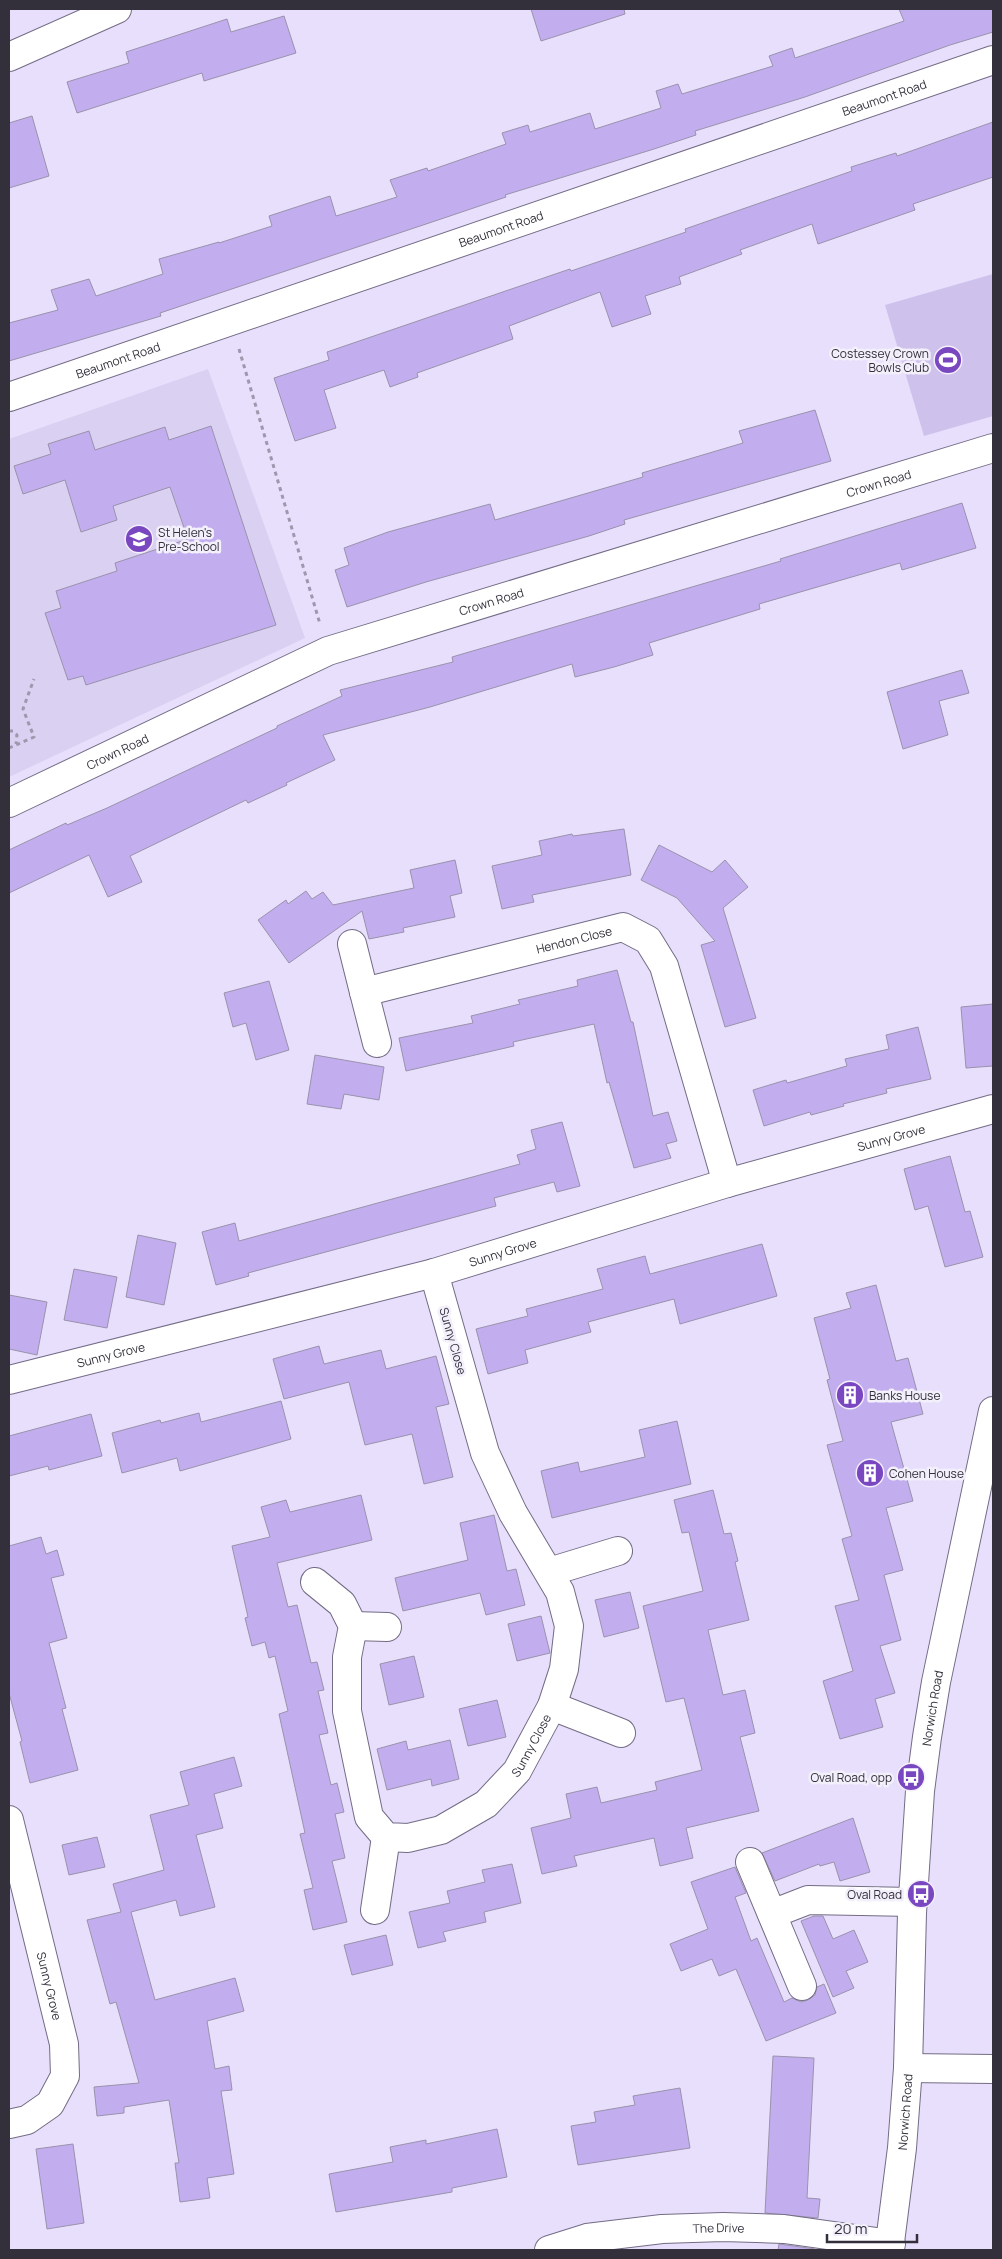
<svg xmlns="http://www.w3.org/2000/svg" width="1002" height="2259" viewBox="0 0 1002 2259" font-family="Manrope,sans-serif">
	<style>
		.built { fill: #dad0f2 }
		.green { fill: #cec1ec }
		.building { fill: #c2aeee; stroke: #9a92ac }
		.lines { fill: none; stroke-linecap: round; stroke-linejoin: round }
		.minor-casing { stroke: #746c85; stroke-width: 30 }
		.path { stroke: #9e98ae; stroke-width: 3; stroke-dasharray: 4 4; stroke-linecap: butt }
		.minor { stroke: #fff; stroke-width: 28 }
		.labels { text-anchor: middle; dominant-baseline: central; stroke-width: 5; stroke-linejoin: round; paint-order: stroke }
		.street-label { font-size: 12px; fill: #33303b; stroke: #f3effb }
		.poi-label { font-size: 12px; fill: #33303b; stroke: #f3effb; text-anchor: end }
	</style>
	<rect width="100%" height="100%" fill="#e7dffc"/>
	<polygon class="built" points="208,369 305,638 9,777 9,439"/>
	<polygon class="green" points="993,274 993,416 924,436 885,305"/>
	<g class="building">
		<polygon points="531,9 624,9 625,14 541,41"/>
		<polygon points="899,9 993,9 993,32 950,45 805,97 695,131 696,135 654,149 505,195 506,197 444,218 160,313 161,316 9,361 9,323 58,310 51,290 89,279 96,296 163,274 159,259 219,242 219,243 272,226 269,216 330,196 336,216 397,197 390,180 427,168 428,171 506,144 502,133 528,125 530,132 590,113 595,129 661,108 656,91 678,84 682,94 773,66 769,56 792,48 795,58 904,21"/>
		<polygon points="284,16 296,53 204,81 202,73 77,113 67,82 129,63 126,52 227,19 231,32"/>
		<polygon points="32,116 49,176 9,188 9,123"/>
		<polygon points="993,122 993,177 913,204 915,210 818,244 812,224 740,250 742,254 679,277 681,284 645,296 651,314 612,327 600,292 509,326 513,339 417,373 418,377 390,387 384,370 324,390 336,428 295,441 274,378 329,360 327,352 570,269 571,271 686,232 685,229 852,171 851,167 896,153 897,156"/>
		<polygon points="815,410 831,461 624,520 625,524 589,536 426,582 347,607 335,570 349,565 344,548 388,532 490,504 495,520 643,477 642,473 743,443 739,431"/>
		<polygon points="211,426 276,625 86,685 83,676 68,680 45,613 61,608 56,591 117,571 115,563 188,539 170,487 113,506 117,520 81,532 65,480 23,494 14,466 51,454 48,444 89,431 95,450 165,427 169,440"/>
		<polygon points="962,503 976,548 902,570 900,563 759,604 760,609 649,643 653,655 614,667 575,677 572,664 430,707 323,735 335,760 286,783 287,785 248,803 246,800 130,856 142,882 108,897 89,855 9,893 9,850 66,823 67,825 107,808 277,728 277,726 342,696 340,690 453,662 452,657 781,561 780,559"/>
		<polygon points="962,670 969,693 939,701 948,735 903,749 887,692"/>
		<polygon points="624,829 631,875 532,895 534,902 502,909 492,866 542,855 539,841 572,834 573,836"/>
		<polygon points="659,845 712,872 725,860 748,887 723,908 756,1018 725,1027 701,945 715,941 677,898 641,880"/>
		<polygon points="455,860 462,893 450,896 455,917 403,928 404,932 369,939 362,911 289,963 258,920 286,900 288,904 306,891 312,899 323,892 333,905 414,888 410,870"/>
		<polygon points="617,970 631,1022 633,1022 653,1116 668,1112 677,1141 666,1144 671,1158 634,1168 609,1082 607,1083 594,1024 513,1042 514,1046 406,1071 399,1038 473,1023 471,1016 520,1004 518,1000 578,986 577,980"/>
		<polygon points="269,981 289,1050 256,1060 246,1023 233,1027 224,993"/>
		<polygon points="993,1004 993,1066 966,1068 961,1007"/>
		<polygon points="918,1027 931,1079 886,1089 887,1093 843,1104 844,1106 811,1115 810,1112 764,1126 753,1090 786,1080 787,1083 847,1066 845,1059 889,1049 886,1035"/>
		<polygon points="315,1055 384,1067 379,1100 344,1094 341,1109 307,1104"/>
		<polygon points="562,1122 580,1186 557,1192 554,1182 494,1198 496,1206 248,1273 249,1276 216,1285 202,1232 235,1223 239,1241 520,1164 517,1155 536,1149 531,1130"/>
		<polygon points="950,1156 965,1212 970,1211 983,1257 945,1267 928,1206 915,1210 904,1169"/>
		<polygon points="138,1235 176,1243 164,1305 126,1297"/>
		<polygon points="762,1244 777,1296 680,1324 674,1299 588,1322 591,1332 525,1350 528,1363 488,1374 476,1329 528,1316 526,1309 603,1289 597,1269 645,1256 650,1274"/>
		<polygon points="74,1269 117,1277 107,1328 64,1320"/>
		<polygon points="876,1285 896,1361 908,1358 923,1414 891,1422 913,1501 886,1508 903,1570 884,1575 901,1640 880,1646 895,1693 875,1699 883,1727 840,1739 823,1681 853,1671 835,1606 859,1600 842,1539 852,1536 827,1445 843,1441 827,1380 830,1379 814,1318 851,1308 846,1293"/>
		<polygon points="9,1295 47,1302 37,1355 9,1349"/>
		<polygon points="319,1346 324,1364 381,1350 386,1369 436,1356 449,1404 436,1407 453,1477 424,1484 412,1434 365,1445 349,1382 284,1399 273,1359"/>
		<polygon points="281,1401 291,1439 180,1471 177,1458 122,1473 112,1433 160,1420 161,1423 199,1413 201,1422"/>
		<polygon points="91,1414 102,1456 49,1470 48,1466 9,1476 9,1436"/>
		<polygon points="677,1421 691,1484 552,1518 541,1471 578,1462 580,1472 645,1457 639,1430"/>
		<polygon points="713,1490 724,1534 731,1533 738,1561 735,1562 749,1620 708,1630 723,1695 745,1690 755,1733 740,1737 759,1811 686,1828 693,1858 660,1866 654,1838 574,1856 577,1866 542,1874 531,1828 571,1818 566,1794 597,1787 601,1803 657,1790 655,1782 702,1770 684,1698 666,1702 643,1606 703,1591 689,1532 682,1533 674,1500"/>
		<polygon points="361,1495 372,1540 277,1563 288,1607 297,1605 311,1663 317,1662 324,1690 318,1691 328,1733 319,1735 331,1785 337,1783 344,1812 335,1814 345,1858 332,1861 347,1922 313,1930 304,1890 313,1888 300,1834 305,1833 279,1714 288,1711 275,1656 269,1658 265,1642 252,1646 245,1618 248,1617 232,1546 270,1537 261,1507 286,1500 290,1512"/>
		<polygon points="494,1515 507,1571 516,1569 525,1605 486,1615 480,1593 403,1611 395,1578 468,1560 460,1523"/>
		<polygon points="41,1537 46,1554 57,1550 64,1575 51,1578 67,1638 49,1643 66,1708 62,1709 78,1770 30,1783 20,1742 22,1741 9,1693 9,1546"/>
		<polygon points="630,1592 639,1628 604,1637 595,1600"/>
		<polygon points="541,1616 550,1653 517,1661 508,1624"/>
		<polygon points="414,1656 424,1697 389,1705 380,1664"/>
		<polygon points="497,1700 506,1737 468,1746 459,1709"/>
		<polygon points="450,1740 459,1779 432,1786 431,1779 387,1790 377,1749 406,1741 408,1750"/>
		<polygon points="234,1757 242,1786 214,1794 223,1828 196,1835 215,1907 180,1916 176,1900 131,1912 155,2000 235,1978 244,2011 207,2021 215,2069 229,2066 232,2090 221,2091 234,2174 207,2178 210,2198 180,2202 175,2163 179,2163 169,2100 124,2107 124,2113 97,2116 94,2087 139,2083 116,2002 110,2004 87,1920 121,1912 113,1884 164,1870 150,1815 189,1805 180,1772"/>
		<polygon points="853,1818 870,1872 840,1881 834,1862 820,1866 819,1864 775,1881 762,1853"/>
		<polygon points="97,1837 105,1867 69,1875 62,1845"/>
		<polygon points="512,1864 521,1903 484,1912 486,1922 443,1932 446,1941 418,1948 409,1912 450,1903 447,1891 485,1882 482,1870"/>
		<polygon points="735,1867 746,1893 735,1897 751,1941 757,1938 784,2002 792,1998 801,2002 808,2000 815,1995 817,1987 824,1984 836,2013 766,2041 736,1969 719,1976 712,1959 681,1971 670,1944 708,1929 691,1882"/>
		<polygon points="814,1916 823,1916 833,1939 854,1930 868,1962 846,1971 854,1988 833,1997 801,1921"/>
		<polygon points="386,1935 393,1965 352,1975 344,1945"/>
		<polygon points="773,2056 814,2058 807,2198 820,2199 818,2218 765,2213"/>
		<polygon points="680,2088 690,2148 578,2165 571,2126 596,2122 594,2112 635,2105 633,2096"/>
		<polygon points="497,2129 507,2177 452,2188 452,2192 336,2212 329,2174 393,2162 390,2147 426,2140 426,2144"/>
		<polygon points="73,2144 84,2223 47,2229 36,2149"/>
		<polygon points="779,2244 815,2249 815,2250 778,2250"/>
	</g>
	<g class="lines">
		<defs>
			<g id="minor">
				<polyline points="9,57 117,9"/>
				<path id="s1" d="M9 397 993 60"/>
				<path id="s2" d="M9 803 328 651 993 448"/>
				<polyline points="352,944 364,992"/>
				<path id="s3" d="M377 1043 364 992 623 927 648 940 664 966 727 1183"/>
				<path id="s4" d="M9 1380 434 1273 727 1183 993 1109"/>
				<polyline points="549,1572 618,1551"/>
				<path id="s5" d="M315 1582 342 1604 353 1626 347 1657V1711L369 1817 386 1837 408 1838 441 1830 486 1804 517 1771 552 1706 564 1669 569 1626 560 1592 513 1513 485 1453 434 1273"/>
				<polyline points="353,1626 387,1627"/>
				<polyline points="552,1706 621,1733"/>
				<path id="s6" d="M9 1820 64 2044 65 2076 50 2104 27 2120 9 2124"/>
				<polyline points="750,1862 802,1986"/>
				<polyline points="375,1910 386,1837"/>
				<polyline points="772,1914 808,1900 913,1902"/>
				<polyline points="908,2068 993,2069"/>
				<path id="s7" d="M549 2250 587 2238 662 2229 723 2227 784 2229 891 2244"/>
				<path id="s8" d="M889 2250 902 2148 908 2068 912 1913 920 1791 927 1737 936 1682 993 1411"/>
			</g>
		</defs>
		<use href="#minor" class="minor-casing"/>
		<g class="path">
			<polyline points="239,349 320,624"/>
			<polyline points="9,731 13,731 17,735 16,744"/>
			<polyline points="9,748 34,737 23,709 34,679"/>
		</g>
		<use href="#minor" class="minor"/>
	</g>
	<defs>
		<symbol id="stadium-disc" viewBox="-11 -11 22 22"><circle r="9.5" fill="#7948c0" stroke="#f3effb"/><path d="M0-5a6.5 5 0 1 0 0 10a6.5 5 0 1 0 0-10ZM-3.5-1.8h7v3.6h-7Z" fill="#fff"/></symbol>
		<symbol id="school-disc" viewBox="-11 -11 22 22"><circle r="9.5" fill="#7948c0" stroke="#f3effb"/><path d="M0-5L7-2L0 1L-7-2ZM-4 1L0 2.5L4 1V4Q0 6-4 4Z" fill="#fff"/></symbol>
		<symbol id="building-disc" viewBox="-11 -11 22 22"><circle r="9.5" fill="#7948c0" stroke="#f3effb"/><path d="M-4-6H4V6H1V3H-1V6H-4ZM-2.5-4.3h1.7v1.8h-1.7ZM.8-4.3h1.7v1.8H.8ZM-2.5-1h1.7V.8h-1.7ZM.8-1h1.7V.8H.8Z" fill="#fff"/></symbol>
		<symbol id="bus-disc" viewBox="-11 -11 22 22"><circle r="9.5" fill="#7948c0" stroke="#f3effb"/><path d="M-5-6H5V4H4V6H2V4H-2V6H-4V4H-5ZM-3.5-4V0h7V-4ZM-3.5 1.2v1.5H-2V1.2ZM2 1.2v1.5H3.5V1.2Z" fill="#fff"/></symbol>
	</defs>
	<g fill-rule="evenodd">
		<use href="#stadium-disc" x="932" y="344" width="32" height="32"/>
		<use href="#school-disc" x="123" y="523" width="32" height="32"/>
		<use href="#building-disc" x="834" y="1379" width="32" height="32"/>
		<use href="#building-disc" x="854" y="1457" width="32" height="32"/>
		<use href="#bus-disc" x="895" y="1761" width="32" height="32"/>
		<use href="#bus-disc" x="905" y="1878" width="32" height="32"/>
	</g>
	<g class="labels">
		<g class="street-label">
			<text stroke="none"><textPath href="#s1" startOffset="925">Beaumont Road</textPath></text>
			<text stroke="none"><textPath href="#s1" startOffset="520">Beaumont Road</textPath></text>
			<text stroke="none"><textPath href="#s1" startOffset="115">Beaumont Road</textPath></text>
			<text stroke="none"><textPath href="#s2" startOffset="929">Crown Road</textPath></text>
			<text stroke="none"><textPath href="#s2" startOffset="524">Crown Road</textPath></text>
			<text stroke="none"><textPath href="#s2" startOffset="120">Crown Road</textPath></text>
			<text stroke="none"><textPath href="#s3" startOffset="269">Hendon Close</textPath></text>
			<text stroke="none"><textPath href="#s4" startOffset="915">Sunny Grove</textPath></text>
			<text stroke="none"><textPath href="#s4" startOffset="510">Sunny Grove</textPath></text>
			<text transform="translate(453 1341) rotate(74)">Sunny Close</text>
			<text stroke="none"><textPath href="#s4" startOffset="105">Sunny Grove</textPath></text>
			<text stroke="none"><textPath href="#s8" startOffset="544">Norwich Road</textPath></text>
			<text stroke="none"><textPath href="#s5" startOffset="462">Sunny Close</textPath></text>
			<text stroke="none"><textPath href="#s6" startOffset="171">Sunny Grove</textPath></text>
			<text stroke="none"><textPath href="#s8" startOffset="139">Norwich Road</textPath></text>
			<text stroke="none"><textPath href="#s7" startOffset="172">The Drive</textPath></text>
		</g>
		<g class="poi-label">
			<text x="929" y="353">Costessey Crown<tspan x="929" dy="14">Bowls Club</tspan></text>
			<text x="158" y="532" text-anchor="start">St Helen's<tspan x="158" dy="14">Pre-School</tspan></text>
			<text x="869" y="1395" text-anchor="start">Banks House</text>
			<text x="889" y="1473" text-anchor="start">Cohen House</text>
			<text x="892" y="1777">Oval Road, opp</text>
			<text x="902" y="1894">Oval Road</text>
		</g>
	</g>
	<rect width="1002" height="2259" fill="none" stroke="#33303b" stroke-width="20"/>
	<path d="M827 2234v8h90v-8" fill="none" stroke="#33303b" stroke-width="2.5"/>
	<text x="834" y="2234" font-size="15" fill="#33303b" stroke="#f3effb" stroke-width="4" paint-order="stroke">20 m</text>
</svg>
